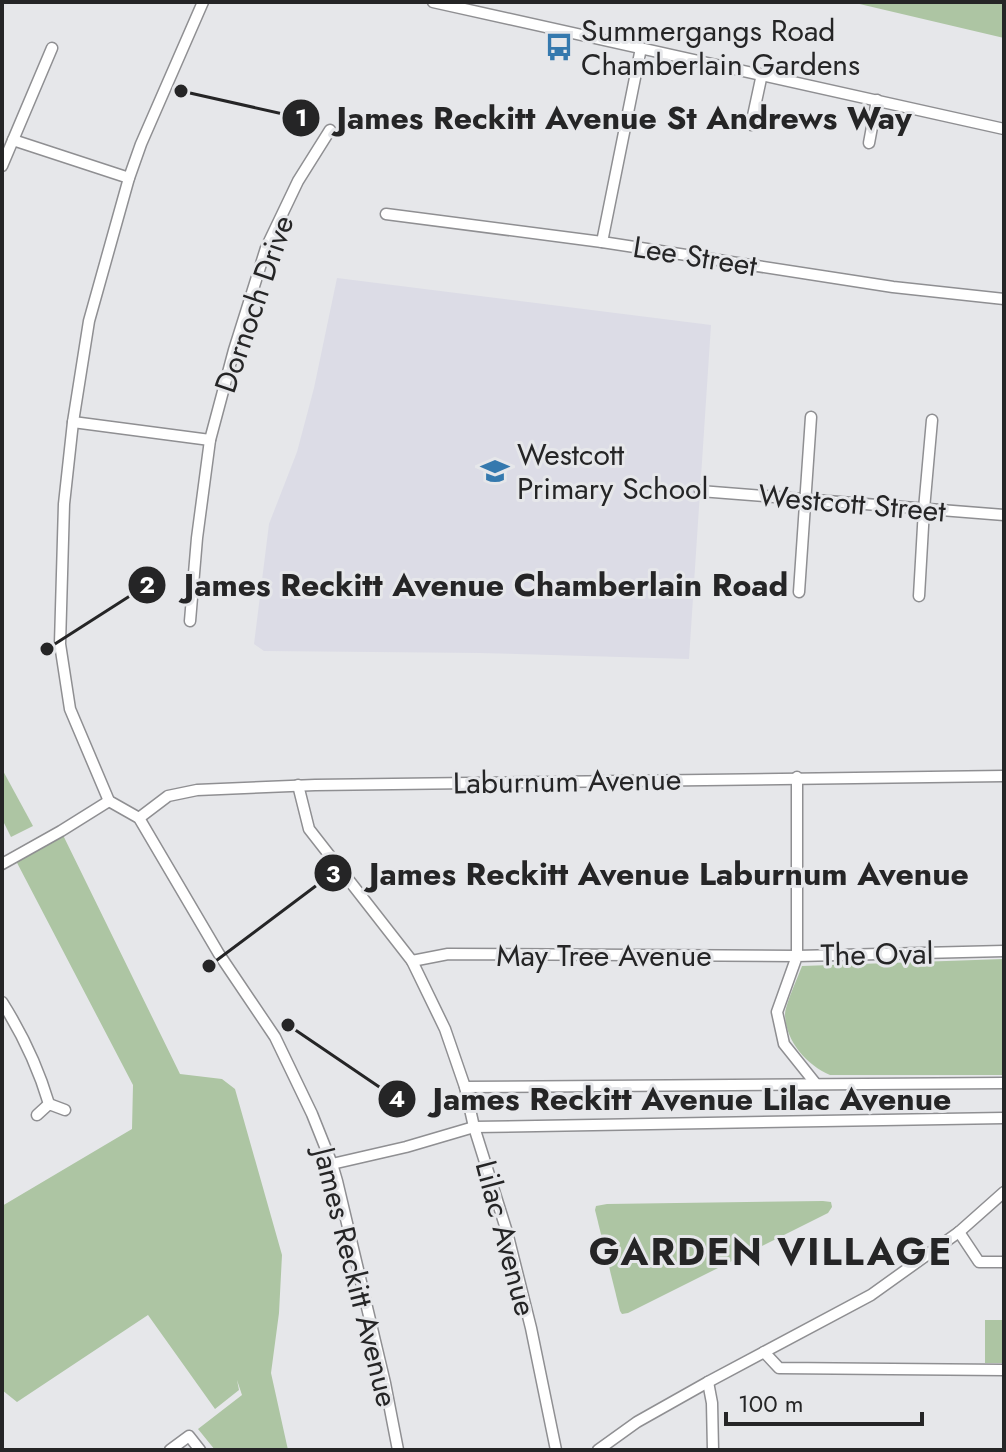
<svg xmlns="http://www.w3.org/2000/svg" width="1006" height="1452" viewBox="0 0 1006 1452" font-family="Jost,sans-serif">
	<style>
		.built { fill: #dcdce6 }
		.green { fill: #adc5a3 }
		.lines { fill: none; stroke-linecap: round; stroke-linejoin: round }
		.minor-casing { stroke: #8f8f92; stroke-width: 13 }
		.minor { stroke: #fff; stroke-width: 10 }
		.labels { text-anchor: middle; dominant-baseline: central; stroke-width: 6; stroke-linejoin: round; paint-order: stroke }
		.poi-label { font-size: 30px; fill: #252526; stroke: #e6e7ea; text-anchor: start }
		.street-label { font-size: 30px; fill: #252526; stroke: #e6e7ea }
		.district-label { font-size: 38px; font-weight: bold; letter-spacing: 2px; fill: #252526; stroke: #e6e7ea }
		.leader { fill: none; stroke: #252526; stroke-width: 3 }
		.callout-dot { fill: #252526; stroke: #e6e7ea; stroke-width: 3 }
		.mark-label { font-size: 24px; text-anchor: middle; font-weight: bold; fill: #fff }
		.callout-label { font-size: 32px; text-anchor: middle; font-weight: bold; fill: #252526; stroke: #e6e7ea; stroke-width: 6; stroke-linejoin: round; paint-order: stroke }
	</style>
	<rect width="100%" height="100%" fill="#e6e7ea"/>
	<polygon class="built" points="337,278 711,325 689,659 480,653 264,651 254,644 269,524 297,452 314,388"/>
	<g class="green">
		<polygon points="851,2 1004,2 1004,38"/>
		<polygon points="2,769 33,826 11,837 2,819"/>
		<polygon points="61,831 180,1074 222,1079 235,1089 282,1255 279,1313 271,1373 288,1450 215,1450 198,1429 242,1395 237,1380 239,1390 215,1409 148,1315 17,1402 2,1390 2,1206 132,1129 133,1085 14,857"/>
		<path d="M1004 959V1075H830C807 1065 786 1042 785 1015 785 1005 798 977 802 966Z"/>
		<polygon points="823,1201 831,1202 832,1207 828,1213 628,1313 622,1314 620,1311 595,1210 596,1206 607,1204"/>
		<rect x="985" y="1320" width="19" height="43"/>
	</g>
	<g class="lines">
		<defs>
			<g id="minor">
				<polyline points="203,2 141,144 129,178 89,321 73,422 64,504 60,644 70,709 109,801 139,818 219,954 275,1037 312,1114 332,1164 337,1181 385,1383 398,1450"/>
				<polyline points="433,2 1004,129"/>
				<polyline points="751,125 762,74"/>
				<polyline points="13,140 129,178"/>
				<polyline points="869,143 877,100"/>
				<polyline points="2,166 52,48"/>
				<polyline points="386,214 602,242 893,287 1004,299"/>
				<polyline points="602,242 641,48"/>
				<polyline points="73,422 210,440"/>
				<polyline points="700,491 1004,515"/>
				<polyline points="799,592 811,417"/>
				<polyline points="919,596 924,509 932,420"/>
				<polyline points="190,621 197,538 210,440 234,350 266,248 298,181 330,130"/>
				<polyline points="298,785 309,829 412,961 445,1029 465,1087 474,1127 507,1232 531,1328 556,1450"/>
				<polyline points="139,818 168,796 197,790 315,785 1004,776"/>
				<polyline points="2,864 61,831 109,801"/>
				<polyline points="412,961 448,954 797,956 797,777"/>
				<path d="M2 1002C23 1035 38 1067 49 1104"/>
				<polyline points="816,1084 784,1044 777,1012 797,956 1004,951"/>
				<polyline points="465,1087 1004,1083"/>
				<polyline points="37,1115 49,1104 65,1110"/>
				<polyline points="332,1164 406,1147 474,1127 1004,1118"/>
				<polyline points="959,1232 979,1262 1004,1262"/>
				<polyline points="764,1352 779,1368 1004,1370"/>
				<polyline points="708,1382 712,1403 713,1450"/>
				<polyline points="170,1450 189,1436 200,1450"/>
				<polyline points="598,1450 637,1422 708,1382 871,1295 959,1232 1004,1192"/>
			</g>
		</defs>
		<use href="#minor" class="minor-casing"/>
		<use href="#minor" class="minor"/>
	</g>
	<defs>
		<symbol id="bus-bare" viewBox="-9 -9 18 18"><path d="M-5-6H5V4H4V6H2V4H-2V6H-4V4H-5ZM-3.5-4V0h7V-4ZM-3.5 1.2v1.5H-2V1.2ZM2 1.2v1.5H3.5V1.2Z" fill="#3579ae" stroke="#e6e7ea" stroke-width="2.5" paint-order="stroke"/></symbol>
		<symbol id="school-bare" viewBox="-9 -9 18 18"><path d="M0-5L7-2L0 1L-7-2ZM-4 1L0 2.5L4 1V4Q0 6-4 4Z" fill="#3579ae" stroke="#e6e7ea" stroke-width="2.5" paint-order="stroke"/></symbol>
	</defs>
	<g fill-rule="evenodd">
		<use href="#bus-bare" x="539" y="27" width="40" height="40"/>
		<use href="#school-bare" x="475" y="451" width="40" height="40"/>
	</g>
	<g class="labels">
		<g class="poi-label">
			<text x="581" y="30">Summergangs Road<tspan x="581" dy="34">Chamberlain Gardens</tspan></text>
			<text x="517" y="454">Westcott<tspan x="517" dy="34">Primary School</tspan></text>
		</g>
		<g class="street-label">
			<text transform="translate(695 256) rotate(9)">Lee Street</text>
			<text transform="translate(254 304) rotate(-71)">Dornoch Drive</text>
			<text transform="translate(852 503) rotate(5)">Westcott Street</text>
			<text transform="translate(567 781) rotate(-1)">Laburnum Avenue</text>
			<text transform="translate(877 954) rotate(-1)">The Oval</text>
			<text x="604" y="955">May Tree Avenue</text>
			<text transform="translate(506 1238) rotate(75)">Lilac Avenue</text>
			<text transform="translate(356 1277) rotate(76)">James Reckitt Avenue</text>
		</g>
		<g class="district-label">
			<text x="771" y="1251">GARDEN VILLAGE</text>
		</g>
	</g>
	<path class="leader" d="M181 91L301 118M47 649L147 585M209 966L333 873M288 1025L397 1099"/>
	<g class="callout-dot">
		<circle cx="181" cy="91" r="8"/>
		<circle cx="47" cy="649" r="8"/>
		<circle cx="209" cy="966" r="8"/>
		<circle cx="288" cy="1025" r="8"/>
		<circle cx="301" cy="118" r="20"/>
		<circle cx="147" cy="585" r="20"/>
		<circle cx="333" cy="873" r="20"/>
		<circle cx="397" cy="1099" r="20"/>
	</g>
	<g class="mark-label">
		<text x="301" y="126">1</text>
		<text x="147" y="593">2</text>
		<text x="333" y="882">3</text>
		<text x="397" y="1107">4</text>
	</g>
	<g class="callout-label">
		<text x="624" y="129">James Reckitt Avenue St Andrews Way</text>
		<text x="486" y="596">James Reckitt Avenue Chamberlain Road</text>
		<text x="669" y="885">James Reckitt Avenue Laburnum Avenue</text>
		<text x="692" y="1110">James Reckitt Avenue Lilac Avenue</text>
	</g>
	<rect width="1006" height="1452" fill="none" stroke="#252526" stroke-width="8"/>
	<path d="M726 1412v12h196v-12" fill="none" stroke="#252526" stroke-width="4"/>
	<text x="738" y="1412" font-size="24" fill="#252526" stroke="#e6e7ea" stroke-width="6" paint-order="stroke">100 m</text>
</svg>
